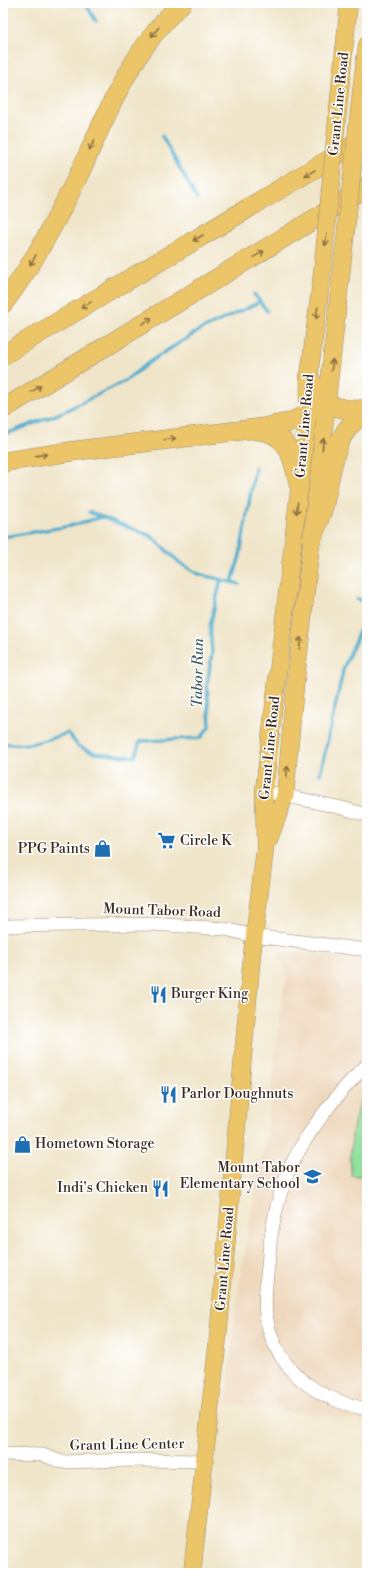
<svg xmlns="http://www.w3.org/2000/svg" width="370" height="1576" viewBox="0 0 370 1576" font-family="'Libre Bodoni',serif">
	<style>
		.built { fill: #eed7bb }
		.green { fill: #91e09e; stroke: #66855e }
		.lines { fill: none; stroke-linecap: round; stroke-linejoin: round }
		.stream { stroke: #4eaccd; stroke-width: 3.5 }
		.minor-casing { stroke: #968874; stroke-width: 14 }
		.major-casing { stroke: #968874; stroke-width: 18 }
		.highway-casing { stroke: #968874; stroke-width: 20 }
		.minor { stroke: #fff; stroke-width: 13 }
		.major { stroke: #ecc569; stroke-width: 17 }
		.highway { stroke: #ecc569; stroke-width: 19 }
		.major-bridge-casing { stroke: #968874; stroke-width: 18; stroke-linecap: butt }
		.major-bridge { stroke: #ecc569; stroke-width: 17 }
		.oneway { stroke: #8b7040 }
		.labels { text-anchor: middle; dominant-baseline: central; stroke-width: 3; stroke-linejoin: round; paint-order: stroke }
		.street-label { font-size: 14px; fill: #3b2a1e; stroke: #fff }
		.poi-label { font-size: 14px; fill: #3b2a1e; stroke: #fff; text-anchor: start }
		.water-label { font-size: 15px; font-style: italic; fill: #435e64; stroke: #fff }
	</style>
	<rect width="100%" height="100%" fill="#fff"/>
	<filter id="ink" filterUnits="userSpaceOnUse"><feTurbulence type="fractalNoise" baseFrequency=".025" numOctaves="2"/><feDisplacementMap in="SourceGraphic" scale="8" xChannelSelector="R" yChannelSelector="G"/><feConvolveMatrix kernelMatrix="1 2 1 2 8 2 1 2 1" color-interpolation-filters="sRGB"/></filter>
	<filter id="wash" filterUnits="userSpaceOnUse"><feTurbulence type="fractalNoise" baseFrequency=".012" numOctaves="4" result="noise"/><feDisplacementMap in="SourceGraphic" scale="16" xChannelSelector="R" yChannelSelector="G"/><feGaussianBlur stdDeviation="0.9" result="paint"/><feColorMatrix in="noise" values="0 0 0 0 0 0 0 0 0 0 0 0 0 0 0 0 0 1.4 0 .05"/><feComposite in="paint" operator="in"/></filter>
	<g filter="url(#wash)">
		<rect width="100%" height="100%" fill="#f0e5c9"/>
		<polygon class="built" points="290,951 367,960 367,1421 226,1404 234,1319 249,1224 268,1129 279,1020 286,977 285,965 278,958 278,954"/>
		<path class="green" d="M367 1091V1177L351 1175C350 1147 351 1115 367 1091Z"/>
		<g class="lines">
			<g class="stream">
				<polyline points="85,3 96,21"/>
				<polyline points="162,136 197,199"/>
				<polyline points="254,294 267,311"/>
				<polyline points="3,435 61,413 125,381 152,360 200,330 260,302"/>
				<polyline points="89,512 151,536 180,563 198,574 239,584"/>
				<polyline points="3,537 70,526 102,517"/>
				<polyline points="232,582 240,555 255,468"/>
				<polyline points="357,599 367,602"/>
				<path d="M3 743C26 748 47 740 68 733L78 746 95 753 135 757 140 741C160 741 180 738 201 738L210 725 207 685 212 653 210 626 221 579"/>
				<polyline points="320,774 344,667 367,613"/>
			</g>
		</g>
	</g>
	<g filter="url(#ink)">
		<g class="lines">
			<defs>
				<g id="minor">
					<polyline points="264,791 342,808 367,815"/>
					<polyline points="3,926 152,924 225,929 254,936 367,950"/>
					<path d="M367 1065C339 1090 303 1137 288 1172 276 1202 270 1234 268 1266 266 1282 264 1299 266 1315 274 1369 315 1399 367 1409"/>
					<polyline points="3,1454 43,1455 62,1462 135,1460 205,1461"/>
				</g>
				<g id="major">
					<polyline points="363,75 367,45"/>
					<polyline points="340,89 349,3"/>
					<polyline points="269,839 285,796 294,697 343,257"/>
					<polyline points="192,1573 218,1338 252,955 265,849 264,791 308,414 309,377 322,274"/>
				</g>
				<g id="highway">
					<path d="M3 304C35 262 59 215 82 168 109 108 133 49 182 3"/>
					<polyline points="3,355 367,137"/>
					<path d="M309 377C313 384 316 391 320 397 330 409 352 411 367 409"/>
					<polyline points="3,409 367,187"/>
					<path d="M255 430C289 431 293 458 299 485"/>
					<polyline points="3,462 74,451 261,428 291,422 328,404"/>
					<path d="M312 539C316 527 321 516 324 504 333 469 332 431 367 412"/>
				</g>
			</defs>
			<use href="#minor" class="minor-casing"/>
			<use href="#major" class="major-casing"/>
			<use href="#highway" class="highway-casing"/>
			<use href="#minor" class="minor"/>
			<use href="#major" class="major"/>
			<use href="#highway" class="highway"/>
			<defs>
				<g id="major-bridge">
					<polyline points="343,257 363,75"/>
					<polyline points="322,274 340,89"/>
				</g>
			</defs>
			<use href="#major-bridge" class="major-bridge-casing"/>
			<use href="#major-bridge" class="major-bridge"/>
		</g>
		<defs><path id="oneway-shaft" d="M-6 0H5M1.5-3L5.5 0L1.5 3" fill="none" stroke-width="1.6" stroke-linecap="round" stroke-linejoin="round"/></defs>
		<g class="oneway">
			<use href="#oneway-shaft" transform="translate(155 32) rotate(129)"/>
			<use href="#oneway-shaft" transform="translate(92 145) rotate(114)"/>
			<use href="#oneway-shaft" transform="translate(310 173) rotate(149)"/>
			<use href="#oneway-shaft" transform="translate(198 238) rotate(150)"/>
			<use href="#oneway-shaft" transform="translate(326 240) rotate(96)"/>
			<use href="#oneway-shaft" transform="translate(259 254) rotate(-31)"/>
			<use href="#oneway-shaft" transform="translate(33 260) rotate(122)"/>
			<use href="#oneway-shaft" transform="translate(86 305) rotate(149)"/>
			<use href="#oneway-shaft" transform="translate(317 313) rotate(97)"/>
			<use href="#oneway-shaft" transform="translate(147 321) rotate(-31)"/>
			<use href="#oneway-shaft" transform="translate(332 365) rotate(-84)"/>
			<use href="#oneway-shaft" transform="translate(36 389) rotate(-32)"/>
			<use href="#oneway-shaft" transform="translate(170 439) rotate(-7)"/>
			<use href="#oneway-shaft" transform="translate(323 444) rotate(-83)"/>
			<use href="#oneway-shaft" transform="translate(41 455) rotate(-8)"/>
			<use href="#oneway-shaft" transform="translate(297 508) rotate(97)"/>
			<use href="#oneway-shaft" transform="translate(300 643) rotate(-83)"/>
			<use href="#oneway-shaft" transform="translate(287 772) rotate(-85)"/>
		</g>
	</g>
	<defs>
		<symbol id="supermarket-bare" viewBox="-9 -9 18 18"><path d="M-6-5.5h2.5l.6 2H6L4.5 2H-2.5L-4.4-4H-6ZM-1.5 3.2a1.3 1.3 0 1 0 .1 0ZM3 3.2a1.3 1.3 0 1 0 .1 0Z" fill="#1f6fb2" stroke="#fff" stroke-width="2.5" paint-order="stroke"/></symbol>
		<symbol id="shop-bare" viewBox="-9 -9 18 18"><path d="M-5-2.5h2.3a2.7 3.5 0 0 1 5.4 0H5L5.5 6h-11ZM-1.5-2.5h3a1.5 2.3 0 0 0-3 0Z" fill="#1f6fb2" stroke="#fff" stroke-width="2.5" paint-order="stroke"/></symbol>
		<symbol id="restaurant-bare" viewBox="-9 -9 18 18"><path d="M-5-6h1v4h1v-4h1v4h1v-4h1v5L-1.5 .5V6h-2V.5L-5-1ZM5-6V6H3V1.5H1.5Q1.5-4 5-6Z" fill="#1f6fb2" stroke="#fff" stroke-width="2.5" paint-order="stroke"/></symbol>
		<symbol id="school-bare" viewBox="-9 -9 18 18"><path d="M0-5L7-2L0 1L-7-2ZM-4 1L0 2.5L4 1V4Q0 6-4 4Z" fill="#1f6fb2" stroke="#fff" stroke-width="2.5" paint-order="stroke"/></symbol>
	</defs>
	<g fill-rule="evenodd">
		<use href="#supermarket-bare" x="154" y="828" width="25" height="25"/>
		<use href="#shop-bare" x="90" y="836" width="25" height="25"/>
		<use href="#restaurant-bare" x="146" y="982" width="25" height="25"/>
		<use href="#restaurant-bare" x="156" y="1082" width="25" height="25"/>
		<use href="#shop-bare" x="10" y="1132" width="25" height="25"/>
		<use href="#school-bare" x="300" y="1164" width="25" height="25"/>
		<use href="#restaurant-bare" x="148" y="1176" width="25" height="25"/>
	</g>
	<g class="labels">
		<g class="street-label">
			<text transform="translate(339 104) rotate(-84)">Grant Line Road</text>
			<text transform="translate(305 426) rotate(-85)">Grant Line Road</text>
			<text transform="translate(270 748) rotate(-84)">Grant Line Road</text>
			<text transform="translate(162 911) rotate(2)">Mount Tabor Road</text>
			<text transform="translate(225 1259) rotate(-85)">Grant Line Road</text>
			<text transform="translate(127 1445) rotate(-1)">Grant Line Center</text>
		</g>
		<g class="poi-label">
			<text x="180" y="841">Circle K</text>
			<text x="90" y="849" text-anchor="end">PPG Paints</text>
			<text x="171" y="994">Burger King</text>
			<text x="181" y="1094">Parlor Doughnuts</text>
			<text x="35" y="1144">Hometown Storage</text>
			<text x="300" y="1168" text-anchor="end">Mount Tabor<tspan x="300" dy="16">Elementary School</tspan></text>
			<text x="148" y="1188" text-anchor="end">Indi's Chicken</text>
		</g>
		<g class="water-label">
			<text transform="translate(198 673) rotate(-89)">Tabor Run</text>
		</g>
	</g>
	<rect width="370" height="1576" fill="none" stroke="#fff" stroke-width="16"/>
</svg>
